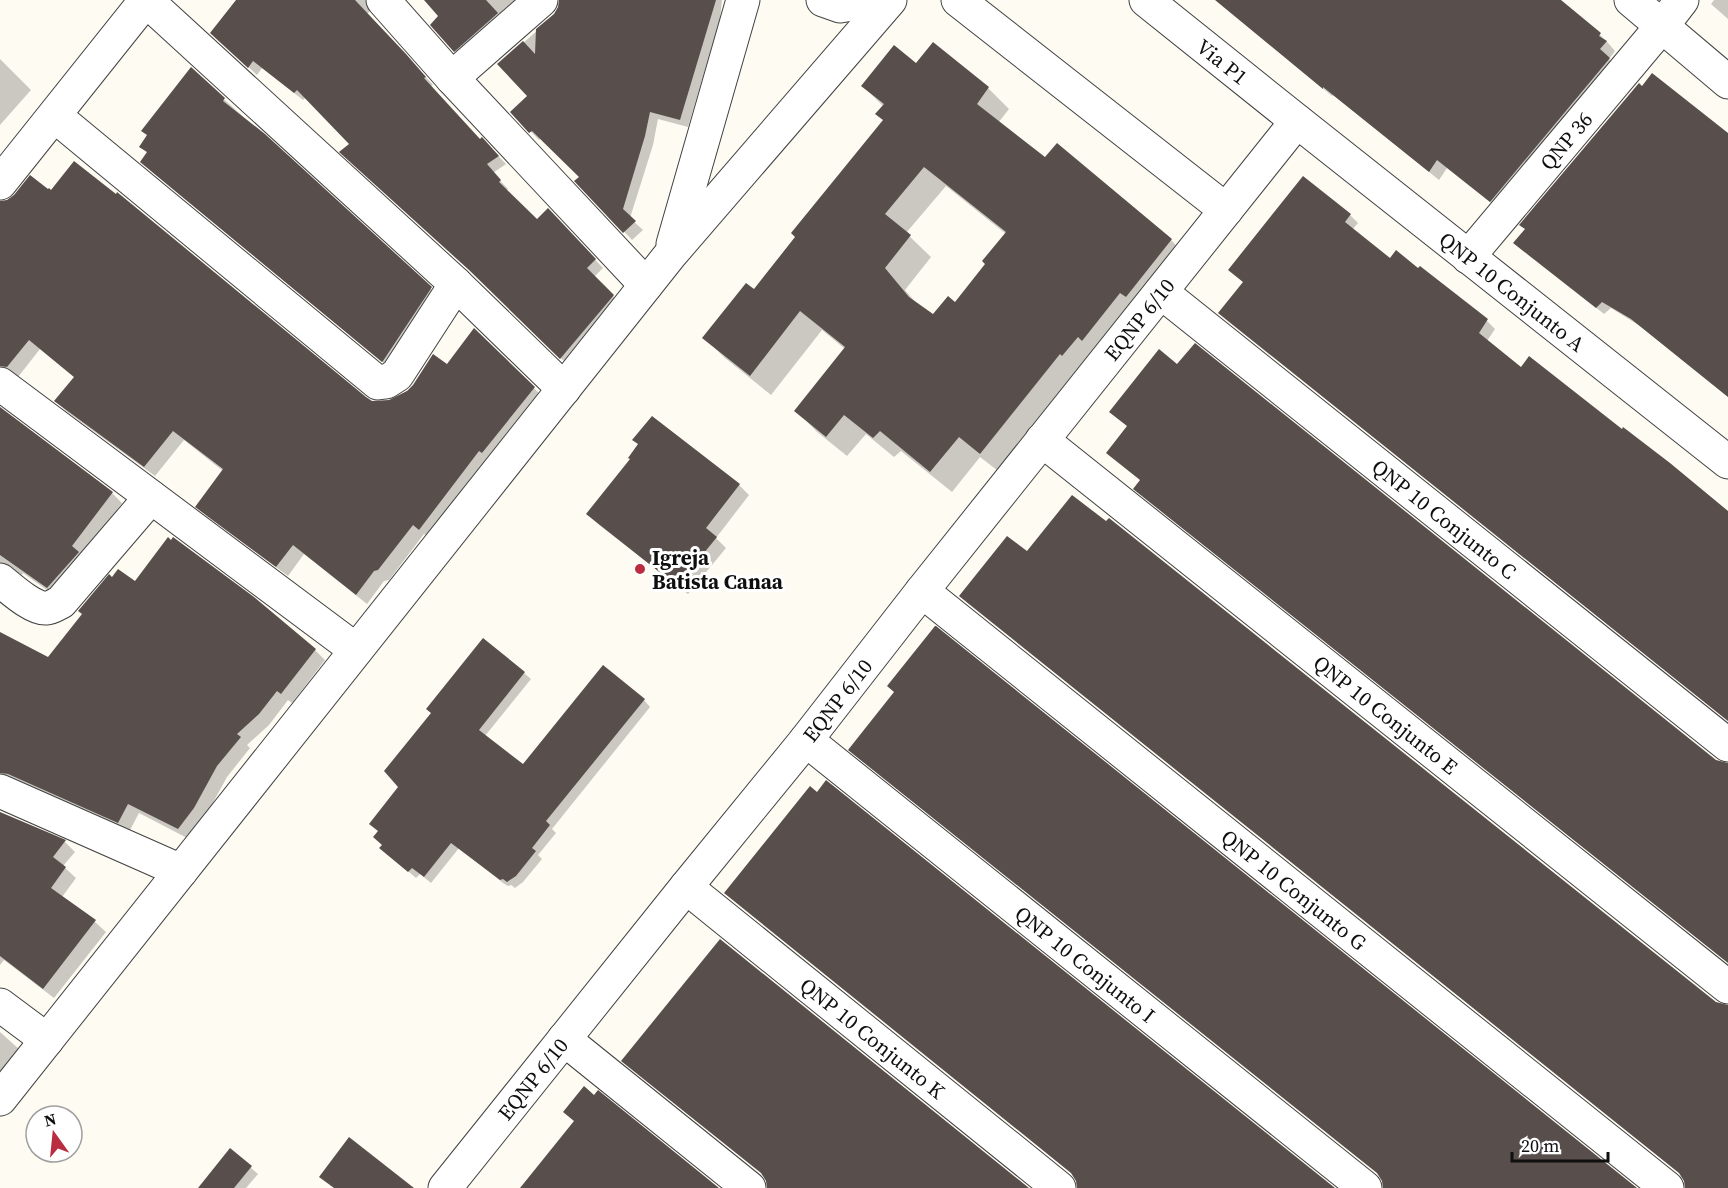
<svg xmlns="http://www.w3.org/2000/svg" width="1728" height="1188" viewBox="0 0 1728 1188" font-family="'Source Serif 4',serif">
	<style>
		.shadow { fill: #0003; fill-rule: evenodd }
		.building { fill: #584f4c; fill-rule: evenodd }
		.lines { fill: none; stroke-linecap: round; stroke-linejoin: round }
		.minor-casing { stroke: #424242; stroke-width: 35 }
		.minor { stroke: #fff; stroke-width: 33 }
		.poi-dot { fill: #ba2d40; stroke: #fff; stroke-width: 2 }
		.labels { text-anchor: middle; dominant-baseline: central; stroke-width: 6; stroke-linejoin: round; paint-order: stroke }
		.street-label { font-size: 21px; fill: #0f0f0f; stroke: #fff }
		.poi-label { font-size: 21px; font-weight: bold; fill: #0f0f0f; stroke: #fff; text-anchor: start }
	</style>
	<rect width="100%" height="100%" fill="#fefbf2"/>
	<g class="shadow">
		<polygon points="238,0 375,0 372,9 367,14 414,64 433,85 431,86 480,141 482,139 506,164 493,173 508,189 506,191 537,221 556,218 603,268 594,277 621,304 569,366 479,278 306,97 303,100 262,68 257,75 220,41"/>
		<polygon points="426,0 530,0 463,59 455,51 440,16"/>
		<polygon points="561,0 722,0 720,19 688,127 658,119 653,145 630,218 643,230 632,240 576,181 581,177 541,138 539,140 512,112 529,96 499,64 555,15 560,6"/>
		<polygon points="1216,0 1560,0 1588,23 1609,44 1615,51 1609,59 1618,68 1500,210 1447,168 1439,180 1333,95 1332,96"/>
		<polygon points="1714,0 1728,0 1728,19 1711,4"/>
		<path d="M934 44 988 88 1009 109 998 123 1046 160 1171 240 1191 261 1002 474 980 457 952 492 901 451 894 457 866 434 847 456 816 431 796 410 845 349 822 330 771 395 725 358 704 338 754 291 884 121 883 106 863 86 916 65ZM946 186 1006 234 987 264 956 304 933 316 917 304 905 290 931 257 906 233Z"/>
		<polygon points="0,59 31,90 0,125"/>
		<polygon points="191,69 440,297 392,370 150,170 148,153 141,146"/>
		<polygon points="1728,135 1728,397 1640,326 1611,308 1604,314 1515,243"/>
		<polygon points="1303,178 1350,215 1358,223 1352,230 1390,260 1419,270 1420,268 1487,321 1495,329 1487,341 1521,369 1728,513 1728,721 1228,321 1220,313 1244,283 1230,270"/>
		<polygon points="48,191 372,402 389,402 447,367 475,330 545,399 430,539 424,534 389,580 384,581 367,604 304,554 288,576 208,517 197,506 223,471 184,440 155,476 66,411 56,401 75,378 40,349 18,377 0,379 0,203"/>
		<polygon points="0,409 112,493 122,503 82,557 58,598 23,573 22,575 14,571 0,575"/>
		<polygon points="640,445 739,485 749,495 716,538 726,548 688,594 598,524 588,514 631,459"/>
		<polygon points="1027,553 1716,1003 1728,1007 1728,1188 1687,1188 1683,1176 969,604 961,596"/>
		<polygon points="135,583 315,650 325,660 292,703 288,700 269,725 247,745 250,748 227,777 204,819 189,839 139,813 129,832 0,786 0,634 49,658"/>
		<polygon points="524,673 531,679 485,736 523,766 644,700 650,707 552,829 556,833 538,855 542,859 523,882 515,888 511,885 508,886 503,883 459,848 431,883 420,874 416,878 381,848"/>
		<polygon points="858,758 1635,1188 1385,1188 1381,1176"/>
		<polygon points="0,813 65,842 75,852 63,866 76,878 62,897 95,922 106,932 54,998 4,960 0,965"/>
		<polygon points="726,893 1333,1188 1079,1188 1075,1176"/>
		<polygon points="0,1032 19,1049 0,1072"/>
		<polygon points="230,1150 258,1174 246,1188 200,1188"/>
	</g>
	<g class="building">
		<polygon points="236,0 355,0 406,54 426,77 424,78 480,139 482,137 499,156 487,164 501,180 499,182 537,219 548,208 596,259 587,268 614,295 560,359 469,270 339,152 349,144 297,90 294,93 253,61 248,68 210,33"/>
		<polygon points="424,0 486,0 498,13 454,52 430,25 438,16"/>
		<polygon points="559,0 716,0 680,120 650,112 645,136 623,209 636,221 623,233 574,181 579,177 532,131 529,133 510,112 527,96 497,64 523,41 535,54 536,29 554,14 558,7"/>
		<polygon points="1215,0 1561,0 1601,33 1599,36 1607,41 1600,49 1610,58 1490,202 1437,160 1429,172 1323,87 1323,89"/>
		<path d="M933 42 989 87 977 104 1045 157 1057 143 1172 239 1126 297 1120 293 1082 341 1078 337 1062 356 1060 354 980 454 959 437 930 472 880 431 873 438 844 415 826 437 794 411 845 347 800 311 750 376 702 338 746 283 754 289 795 237 791 233 883 120 875 114 884 104 861 86 894 45 916 63ZM924 167 1006 232 982 261 985 264 955 302 948 296 933 314 909 297 885 268 911 235 885 214Z"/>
		<polygon points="191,67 225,98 223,101 265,134 432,287 383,361 382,362 140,162 147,152 139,147 147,135 141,131"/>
		<polygon points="1652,73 1728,133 1728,397 1631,319 1602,302 1596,308 1513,243 1525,229 1519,225 1639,83 1642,86"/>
		<polygon points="74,161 116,194 117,192 366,397 372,401 389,400 407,391 413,385 433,354 447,364 474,328 535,387 482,453 479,451 419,530 413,525 378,570 374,571 356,595 293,545 276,567 195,507 223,469 173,431 144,467 54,401 74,377 29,340 7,367 0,366 0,201 7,200 14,195 30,175 48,189 49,188 51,190"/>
		<polygon points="1303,176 1351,214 1345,222 1390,258 1396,250 1418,268 1420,266 1488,319 1479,333 1521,367 1529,356 1622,429 1623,427 1670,463 1728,511 1728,721 1218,313 1243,282 1228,270"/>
		<polygon points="1195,343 1716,760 1728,763 1728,963 1133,489 1140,480 1106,453 1127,426 1109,412 1159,349 1177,364"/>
		<polygon points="0,407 113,492 72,546 79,552 47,588 0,555"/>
		<polygon points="652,416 740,484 706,528 717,537 677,586 586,514 630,459 628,458 638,444 632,440"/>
		<polygon points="1072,495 1106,521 1109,518 1716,1002 1728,1005 1728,1188 1685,1188 1684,1181 1679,1173 959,596 1007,536 1027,551"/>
		<polygon points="168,537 171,540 173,537 254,597 316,649 281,694 277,691 259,714 237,734 241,737 217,766 194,808 178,829 128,804 118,823 8,774 0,773 0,632 48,657 82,614 78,611 109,574 112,577 118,569 135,581"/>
		<polygon points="935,626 936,626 1637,1188 1383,1188 1382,1181 1377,1173 848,750 894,692 887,686"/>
		<polygon points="483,638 525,672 479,730 523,764 603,665 645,699 546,821 550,825 532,848 536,851 516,876 507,882 503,879 500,880 451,843 424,877 412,868 408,872 379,848 382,845 373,837 378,831 369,824 398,787 384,771 431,713 426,709"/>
		<polygon points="826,780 1335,1188 1077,1188 1076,1181 1071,1173 724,893 810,786 817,792"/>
		<polygon points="0,812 66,840 53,857 66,867 51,888 96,920 43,989 0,956"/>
		<polygon points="720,939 1029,1188 767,1188 766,1181 761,1173 621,1061"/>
		<polygon points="584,1086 594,1095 598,1090 719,1188 520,1188 574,1121 563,1112"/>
		<polygon points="349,1137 414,1188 334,1188 319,1177"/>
		<polygon points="230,1148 252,1166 234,1188 198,1188"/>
	</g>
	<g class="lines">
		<defs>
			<g id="minor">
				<polyline points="383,0 452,78 646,285"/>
				<polyline points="823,0 840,6 876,0"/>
				<polyline points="958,0 1226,210"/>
				<path id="s1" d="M1146 0 1297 121 1728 462"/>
				<polyline points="1631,0 1728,82"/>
				<polyline points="452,78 541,0"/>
				<polyline points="55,116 378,383 386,382 397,375 456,284"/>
				<polyline points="0,183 146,0 456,284 564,389"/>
				<polyline points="673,244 743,0"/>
				<path id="s2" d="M1468 257 1662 26 1682 0"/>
				<path id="s3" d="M1161 292 1728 745"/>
				<polyline points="0,384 356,650"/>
				<path id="s4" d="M1042 440 1728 987"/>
				<path d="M0 580C10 588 34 610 47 608 51 608 57 604 61 602L151 497"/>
				<path id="s5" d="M922 591 1667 1188"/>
				<path id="s6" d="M806 740 1365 1188"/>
				<polyline points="0,791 181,871"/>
				<path id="s7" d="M686 887 1059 1188"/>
				<polyline points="0,1005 47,1040"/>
				<polyline points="564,1039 749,1188"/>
				<polyline points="0,1099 670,255 890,0"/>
				<path id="s8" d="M445 1188 686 887 806 740 922 591 1297 121"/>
			</g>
		</defs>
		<use href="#minor" class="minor-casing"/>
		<use href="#minor" class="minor"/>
	</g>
	<circle class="poi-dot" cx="640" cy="569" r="6"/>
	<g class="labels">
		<g class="street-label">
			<text stroke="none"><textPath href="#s1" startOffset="98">Via P1</textPath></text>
			<text stroke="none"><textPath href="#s2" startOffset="152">QNP 36</textPath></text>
			<text stroke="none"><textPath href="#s1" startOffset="468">QNP 10 Conjunto A</textPath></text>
			<text stroke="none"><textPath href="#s8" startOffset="1112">EQNP 6/10</textPath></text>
			<text stroke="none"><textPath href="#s3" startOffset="363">QNP 10 Conjunto C</textPath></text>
			<text stroke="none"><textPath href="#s8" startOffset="626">EQNP 6/10</textPath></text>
			<text stroke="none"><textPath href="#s4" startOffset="440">QNP 10 Conjunto E</textPath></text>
			<text stroke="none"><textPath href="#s5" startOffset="477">QNP 10 Conjunto G</textPath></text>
			<text stroke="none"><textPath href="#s6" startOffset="358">QNP 10 Conjunto I</textPath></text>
			<text stroke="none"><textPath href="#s7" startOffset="240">QNP 10 Conjunto K</textPath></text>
			<text stroke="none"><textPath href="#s8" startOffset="140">EQNP 6/10</textPath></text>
		</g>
		<g class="poi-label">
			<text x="652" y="557">Igreja<tspan x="652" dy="24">Batista Canaa</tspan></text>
		</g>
	</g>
	<g transform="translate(54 1134) rotate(345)"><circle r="28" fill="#ffffff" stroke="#9f9f9f" stroke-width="1.5"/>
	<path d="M0-4.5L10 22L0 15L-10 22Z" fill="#ba2d40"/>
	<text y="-9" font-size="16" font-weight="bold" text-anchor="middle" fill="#0f0f0f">N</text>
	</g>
	<path d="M1512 1152v9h96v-9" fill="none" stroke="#0f0f0f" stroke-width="3"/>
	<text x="1521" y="1152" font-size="18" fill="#0f0f0f" stroke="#ffffff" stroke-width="4.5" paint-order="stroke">20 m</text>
</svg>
